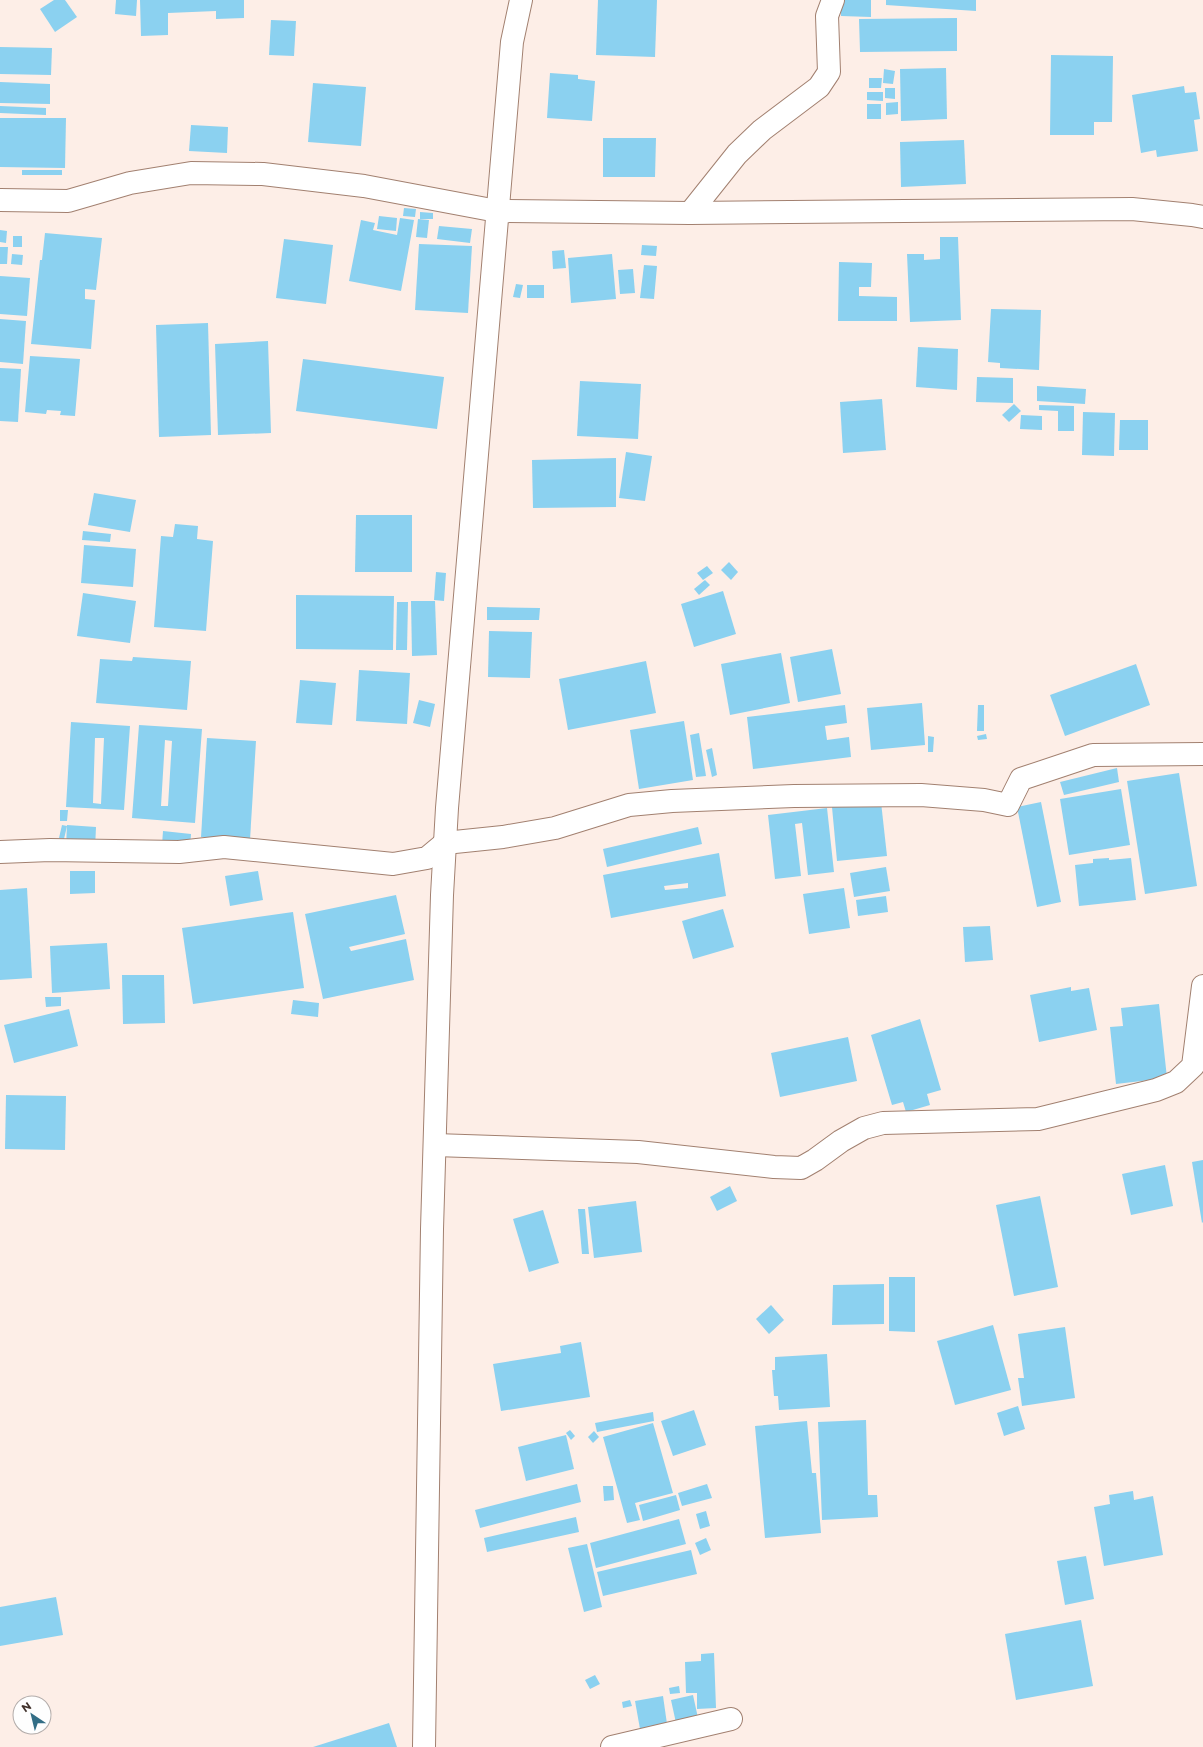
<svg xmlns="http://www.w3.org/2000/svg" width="1203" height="1747" viewBox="0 0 1203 1747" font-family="Montserrat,sans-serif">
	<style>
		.building { fill: #8bd1f0; fill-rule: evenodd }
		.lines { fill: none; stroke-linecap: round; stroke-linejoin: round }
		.street-casing { stroke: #a28070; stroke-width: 24 }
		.street { stroke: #fff; stroke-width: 22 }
	</style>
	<rect width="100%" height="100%" fill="#fdeee7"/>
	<g class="building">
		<polygon points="54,0 65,0 77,17 55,32 40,9"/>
		<polygon points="116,0 137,0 136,16 115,14"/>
		<polygon points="140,0 244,0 244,18 216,19 216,11 168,13 168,35 141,36"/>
		<polygon points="598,0 657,0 655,57 596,55"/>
		<polygon points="841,0 871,0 871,17 841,16"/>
		<polygon points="886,0 976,0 976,11 886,5"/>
		<polygon points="957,18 957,51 860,52 859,19"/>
		<polygon points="271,20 296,21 294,56 269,55"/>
		<polygon points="0,47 52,48 51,75 0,74"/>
		<polygon points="1051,55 1113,56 1112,122 1094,122 1094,135 1050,135"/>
		<polygon points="946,68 947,119 901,121 900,69"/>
		<polygon points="884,69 895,71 893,84 883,83"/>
		<polygon points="550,73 578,75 578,79 595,81 592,121 547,118"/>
		<polygon points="869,78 882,78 881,88 869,88"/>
		<polygon points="0,82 50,84 50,104 0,103"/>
		<polygon points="313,83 366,87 361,146 308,142"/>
		<polygon points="1184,86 1185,93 1196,92 1200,119 1194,120 1198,151 1157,157 1156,150 1141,153 1132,95"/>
		<polygon points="885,88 895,88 895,99 885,98"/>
		<polygon points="867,92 883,92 883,101 867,100"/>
		<polygon points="898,102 898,114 886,115 886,103"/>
		<rect x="867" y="104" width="14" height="15"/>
		<polygon points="0,106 46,108 46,115 0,113"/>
		<polygon points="0,118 66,118 65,168 0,167"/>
		<polygon points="191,125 228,127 227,153 189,151"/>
		<polygon points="603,138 656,138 655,177 603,177"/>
		<polygon points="964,140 966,184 901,187 900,142"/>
		<rect x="22" y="170" width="40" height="5"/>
		<polygon points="404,208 416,209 415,217 403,216"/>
		<polygon points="420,212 433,213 433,219 420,219"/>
		<polygon points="379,216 397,218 396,231 377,229"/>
		<polygon points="400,218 414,220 401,291 349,281 361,220 375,223 373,230 397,235"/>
		<polygon points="418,219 429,220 427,238 416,237"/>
		<polygon points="439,226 472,229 470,243 437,239"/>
		<polygon points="0,230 7,231 6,243 0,242"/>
		<polygon points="45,233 102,238 96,290 85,289 85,299 95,300 91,349 31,344 40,260 42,260"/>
		<rect x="13" y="236" width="9" height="11"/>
		<polygon points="940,237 958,237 961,320 910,322 907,254 924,254 924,260 940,259"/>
		<polygon points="284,239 333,245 326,304 276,298"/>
		<polygon points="419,244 472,246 468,313 415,310"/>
		<polygon points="642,245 657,246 656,256 641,255"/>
		<polygon points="0,247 8,247 7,264 0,264"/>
		<polygon points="564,250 566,268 553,269 552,251"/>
		<polygon points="12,254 23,255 22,265 11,264"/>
		<polygon points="612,254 616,299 571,303 568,258"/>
		<polygon points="839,262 872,263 871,287 859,287 859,296 897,297 897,321 838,321"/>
		<polygon points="644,265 657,266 654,299 640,298"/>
		<polygon points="633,269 635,293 620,294 618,270"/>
		<polygon points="0,276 30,278 27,316 0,314"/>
		<polygon points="516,284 523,285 520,298 513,297"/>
		<rect x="527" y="285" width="17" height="13"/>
		<polygon points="991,309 1041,310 1039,370 1000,368 1000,363 988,362"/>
		<polygon points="0,319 26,321 23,364 0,362"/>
		<polygon points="208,323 211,435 159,437 156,325"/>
		<polygon points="268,341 271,433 218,435 215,344"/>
		<polygon points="918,347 958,349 957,390 916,387"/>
		<polygon points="30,356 80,359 75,416 60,415 61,411 47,410 46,414 25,412"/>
		<polygon points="303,359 444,377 437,429 296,411"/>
		<polygon points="0,368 21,369 18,422 0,421"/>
		<polygon points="977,377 1013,378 1013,403 976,402"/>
		<polygon points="580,381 641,384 638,439 577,436"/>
		<polygon points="1037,386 1086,389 1085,404 1037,401"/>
		<polygon points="882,399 886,450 843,453 840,402"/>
		<polygon points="1014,404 1021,411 1009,422 1002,415"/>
		<polygon points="1039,405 1074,406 1074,431 1058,431 1058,411 1039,410"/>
		<polygon points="1083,412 1115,413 1114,456 1082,455"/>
		<polygon points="1021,415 1042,416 1042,430 1020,429"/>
		<polygon points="1120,420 1148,420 1148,450 1119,450"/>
		<polygon points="626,452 652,456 645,501 619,498"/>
		<polygon points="616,458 616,507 533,508 532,460"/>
		<polygon points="94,493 136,500 130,532 88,525"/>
		<polygon points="356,515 412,515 412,572 355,572"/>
		<polygon points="175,524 198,526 197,539 213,541 206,631 154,627 161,536 173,537"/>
		<polygon points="83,531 111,534 110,542 82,540"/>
		<polygon points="84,545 136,549 133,587 81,583"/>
		<polygon points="729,562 738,572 731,580 721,570"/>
		<polygon points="707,566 713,573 703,580 697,573"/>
		<polygon points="436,572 446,573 444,601 434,600"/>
		<polygon points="705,580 710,585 699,595 694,589"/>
		<polygon points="723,591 736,634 694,647 681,604"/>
		<polygon points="83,593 136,601 130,643 77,636"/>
		<polygon points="296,595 394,596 393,650 296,649"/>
		<polygon points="411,601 435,601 437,655 412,656"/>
		<polygon points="397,602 408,602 407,650 396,650"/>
		<polygon points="487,607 540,608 539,620 487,620"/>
		<polygon points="489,631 532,632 530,678 488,677"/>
		<polygon points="832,649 841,694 798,702 790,657"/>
		<polygon points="781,653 790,703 730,715 721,664"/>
		<polygon points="133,657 191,661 187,710 96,703 100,659 132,661"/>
		<polygon points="646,661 656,713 568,730 559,679"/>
		<polygon points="1136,664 1150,705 1065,736 1050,695"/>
		<polygon points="359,670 410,673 407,724 356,721"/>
		<polygon points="300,680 336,683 332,725 296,723"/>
		<polygon points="419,700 435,704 430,727 413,723"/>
		<polygon points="922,703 925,745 871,750 867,708"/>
		<polygon points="845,705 847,723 825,726 827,740 849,737 851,757 753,769 747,717"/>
		<polygon points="978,705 984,705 984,731 977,731"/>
		<polygon points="684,721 693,780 639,789 630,730"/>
		<path d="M71 722 130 726 124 810 66 807ZM95 738H104L101 804 93 803Z"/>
		<path d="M139 725 202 729 195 823 132 818ZM165 740 172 741 168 806H161Z"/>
		<polygon points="699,733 706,776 696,777 690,735"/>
		<polygon points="986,734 987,739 978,740 977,736"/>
		<polygon points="928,736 934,737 933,752 928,752"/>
		<polygon points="207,738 256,741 250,840 201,837"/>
		<polygon points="712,748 717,775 712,777 706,750"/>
		<polygon points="1117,768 1119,782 1064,795 1060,782"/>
		<polygon points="1179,773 1197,886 1145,894 1127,781"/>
		<polygon points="1121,789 1130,845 1069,855 1060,799"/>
		<polygon points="881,802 887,856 837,861 832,807"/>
		<polygon points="1041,802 1061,902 1037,907 1017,807"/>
		<polygon points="827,808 834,872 808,875 802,823 795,824 801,876 775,879 768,815"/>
		<polygon points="60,810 68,810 67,821 60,821"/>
		<polygon points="62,825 67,826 64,839 59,838"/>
		<polygon points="67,825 96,827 95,849 66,847"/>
		<polygon points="698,827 702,844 607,867 603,849"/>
		<polygon points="163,831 191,834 190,848 162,845"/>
		<path d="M719 853 726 896 611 918 603 875ZM688 883V888L665 890 664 886Z"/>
		<polygon points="1109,858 1109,860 1131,858 1136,900 1079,906 1075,865 1093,863 1093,859"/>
		<polygon points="886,867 890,891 854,897 850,873"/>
		<polygon points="70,871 95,871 95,893 70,894"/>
		<polygon points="258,871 263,900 230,906 225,876"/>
		<polygon points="27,888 32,978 0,980 0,890"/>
		<polygon points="844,888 850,928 809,934 803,894"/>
		<polygon points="396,895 405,934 349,947 351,951 406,939 414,980 323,999 305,914"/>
		<polygon points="886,896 888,912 858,916 856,900"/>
		<polygon points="723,909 734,947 693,959 682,921"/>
		<polygon points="293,912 304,988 193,1004 182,928"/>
		<polygon points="990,926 993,960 965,962 963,927"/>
		<polygon points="107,943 110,989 52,993 50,946"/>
		<polygon points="122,975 164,975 165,1023 123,1024"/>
		<polygon points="1071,987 1071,991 1089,988 1097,1030 1039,1042 1030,995"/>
		<polygon points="45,997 61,997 61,1006 46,1007"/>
		<polygon points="293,1000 319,1003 318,1017 291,1014"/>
		<polygon points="1159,1004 1167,1078 1116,1084 1110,1027 1123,1026 1121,1008"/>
		<polygon points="69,1009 78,1046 14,1063 4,1025"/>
		<polygon points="920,1019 941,1090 927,1094 930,1105 906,1112 903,1102 892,1105 871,1035"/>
		<polygon points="848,1037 857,1081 780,1097 771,1053"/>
		<polygon points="6,1095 66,1096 65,1150 5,1149"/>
		<polygon points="1203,1160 1203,1222 1202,1223 1192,1162"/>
		<polygon points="1165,1165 1173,1206 1131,1215 1122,1174"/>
		<polygon points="730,1186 737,1201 717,1211 710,1197"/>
		<polygon points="1040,1196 1058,1287 1014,1296 996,1205"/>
		<polygon points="636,1201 642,1252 594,1258 588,1207"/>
		<polygon points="578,1209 585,1209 589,1254 582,1254"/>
		<polygon points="543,1210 559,1263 529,1272 513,1219"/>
		<polygon points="889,1277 915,1277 915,1332 889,1331"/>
		<polygon points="884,1284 884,1324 832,1325 833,1285"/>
		<polygon points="771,1305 784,1320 769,1334 756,1319"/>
		<polygon points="993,1325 1011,1390 955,1405 937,1341"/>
		<polygon points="1065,1327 1075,1398 1022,1406 1018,1378 1024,1378 1018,1334"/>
		<polygon points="581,1342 590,1397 501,1411 493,1364 561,1353 560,1346"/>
		<polygon points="827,1354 830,1407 779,1410 778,1396 774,1396 772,1370 775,1370 775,1357"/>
		<polygon points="1018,1406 1025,1429 1004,1436 997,1413"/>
		<polygon points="694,1410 706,1445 673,1456 661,1421"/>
		<polygon points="653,1412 654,1421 597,1432 595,1423"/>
		<polygon points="866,1420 868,1495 877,1495 878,1517 822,1520 818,1422"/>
		<polygon points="807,1421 812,1473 816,1473 821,1533 765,1538 755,1426"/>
		<polygon points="653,1423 673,1493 635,1503 640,1520 627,1523 603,1437"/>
		<polygon points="570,1430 575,1436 571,1440 566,1433"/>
		<polygon points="594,1431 599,1437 593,1443 588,1437"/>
		<polygon points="566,1435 574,1469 526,1481 518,1447"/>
		<polygon points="577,1484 581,1502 480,1528 475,1510"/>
		<polygon points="707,1484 712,1498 682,1506 678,1493"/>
		<polygon points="603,1486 613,1486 614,1500 604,1501"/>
		<polygon points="1133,1491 1134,1500 1153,1496 1163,1555 1104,1566 1094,1507 1110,1504 1109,1495"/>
		<polygon points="676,1495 680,1510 643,1521 639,1505"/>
		<polygon points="706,1511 710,1526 700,1529 696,1514"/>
		<polygon points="576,1517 579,1532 487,1552 484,1538"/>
		<polygon points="679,1519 686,1544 596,1568 590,1543"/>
		<polygon points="706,1538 711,1550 700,1555 695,1543"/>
		<polygon points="587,1544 602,1607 584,1612 568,1548"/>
		<polygon points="691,1550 697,1574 603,1596 597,1572"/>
		<polygon points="1086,1556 1094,1599 1065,1605 1057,1561"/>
		<polygon points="56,1597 63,1635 0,1646 0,1607"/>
		<polygon points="1081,1620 1093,1686 1016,1700 1005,1634"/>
		<polygon points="714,1653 716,1708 697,1709 697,1693 686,1693 685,1662 701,1661 701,1654"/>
		<polygon points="595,1675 600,1684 590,1689 585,1680"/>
		<polygon points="679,1686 680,1693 670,1694 669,1688"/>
		<polygon points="693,1695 698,1718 676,1723 671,1700"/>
		<polygon points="663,1696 667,1724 640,1729 635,1701"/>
		<polygon points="630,1700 632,1706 623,1708 622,1702"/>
		<polygon points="389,1723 397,1747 313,1747"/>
	</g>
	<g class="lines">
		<defs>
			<g id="street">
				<polyline points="0,200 68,201 130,183 191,173 263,174 364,186 497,211 690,213 1132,209 1192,215 1203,217"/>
				<polyline points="690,213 737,154 762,130 819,87 829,72 827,16 833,0"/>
				<polyline points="0,852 50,850 179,852 224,847 393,864 427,858 445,843 503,837 555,828 629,805 672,801 794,796 921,795 984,800 1008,805 1021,779 1093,755 1203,754"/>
				<polyline points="435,1145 638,1152 774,1167 801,1168 815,1160 841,1141 864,1128 883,1123 1038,1119 1156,1090 1176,1082 1193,1066 1203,986"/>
				<polyline points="424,1747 432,1229 442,895 447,808 512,42 521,0"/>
				<polyline points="612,1747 731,1719"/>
			</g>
		</defs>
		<use href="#street" class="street-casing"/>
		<use href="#street" class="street"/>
	</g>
	<g transform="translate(32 1715) rotate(325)"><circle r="19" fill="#fefefe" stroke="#b2acaa"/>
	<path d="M0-3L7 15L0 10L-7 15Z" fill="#336e86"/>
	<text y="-6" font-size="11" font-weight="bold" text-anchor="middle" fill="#41322c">N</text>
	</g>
</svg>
